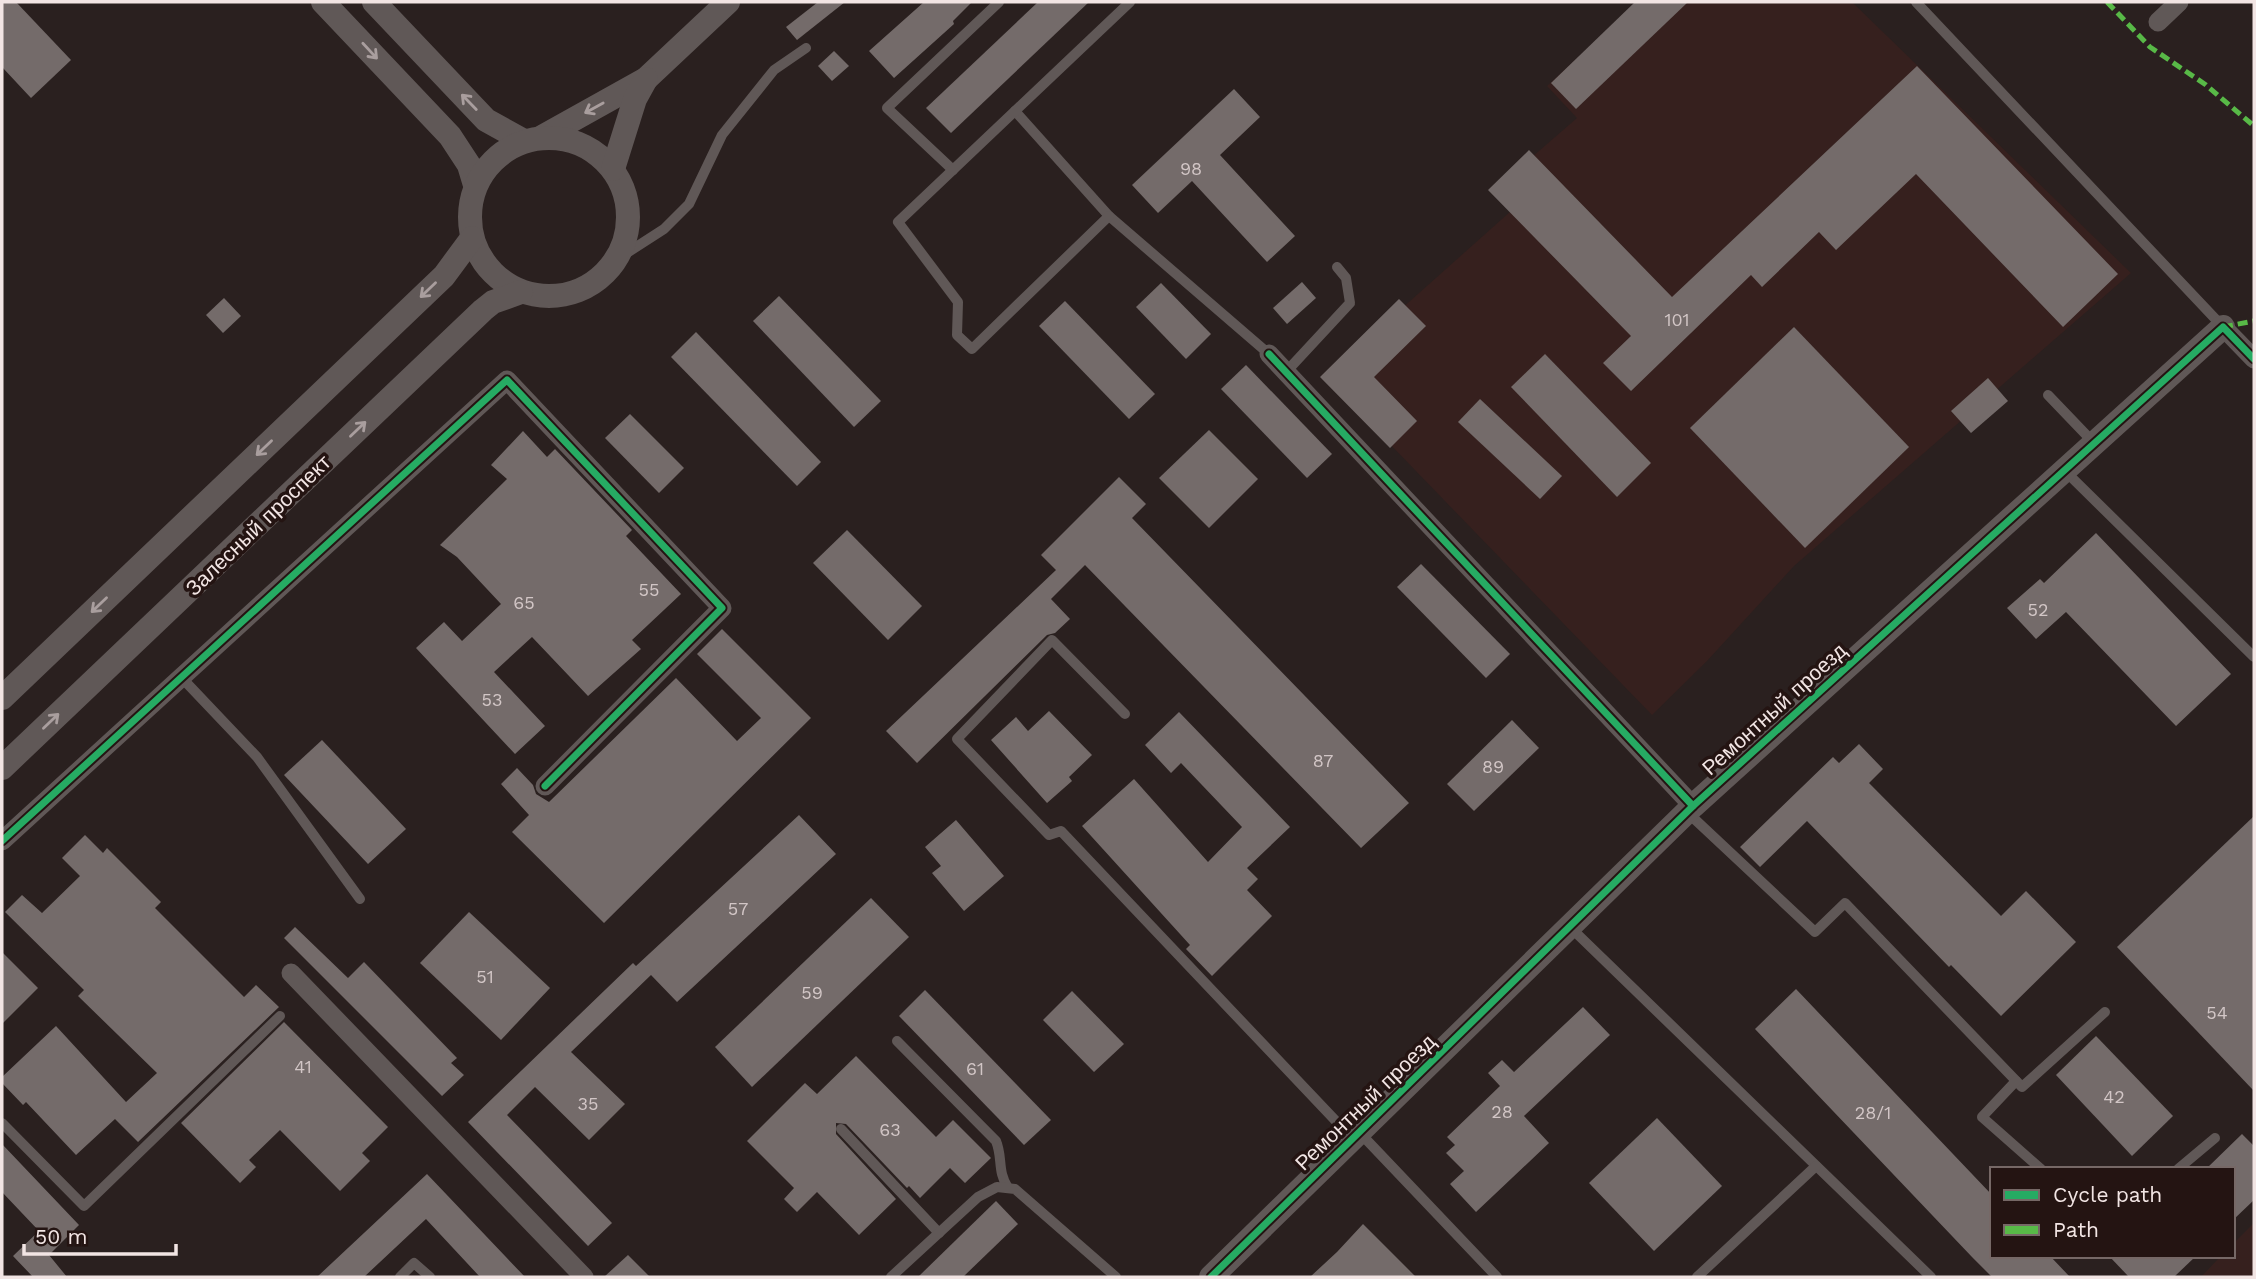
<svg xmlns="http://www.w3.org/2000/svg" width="2256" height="1279" viewBox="0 0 2256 1279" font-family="'Work Sans',sans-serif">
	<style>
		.built { fill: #36201e }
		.building { fill: #746b6a }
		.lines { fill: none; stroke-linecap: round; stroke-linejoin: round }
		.service { stroke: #605857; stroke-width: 10 }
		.minor { stroke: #605857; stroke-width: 19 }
		.tertiary { stroke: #605857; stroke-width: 24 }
		.quiet { stroke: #58b947; stroke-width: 5; stroke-dasharray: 10 5; stroke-linecap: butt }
		.cycleway-casing { stroke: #241412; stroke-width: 11 }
		.cycleway { stroke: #26ab63; stroke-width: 7 }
		.oneway { stroke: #a99e9e }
		.labels { text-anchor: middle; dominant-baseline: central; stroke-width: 7; stroke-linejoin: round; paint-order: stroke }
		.number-label { font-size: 18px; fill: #d2c6c6 }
		.street-label { font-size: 21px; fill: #f2e5e4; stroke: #241412 }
	</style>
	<rect width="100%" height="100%" fill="#2a201f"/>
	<g class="built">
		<polygon points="1638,2 1852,2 2131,273 1794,566 1707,661 1652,715 1325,377 1511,211 1493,191 1577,118 1547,86"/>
		<polygon points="2254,1223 2254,1277 2201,1277 2221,1256 2233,1256 2233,1244"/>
	</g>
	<g class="building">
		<polygon points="2,2 16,2 71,60 31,98 2,67"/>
		<polygon points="818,2 845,2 797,40 786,27"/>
		<polygon points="924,2 972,2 953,21 954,24 894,78 869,51"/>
		<polygon points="1038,2 1089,2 951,133 926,108"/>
		<polygon points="1635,2 1688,2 1576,109 1551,83"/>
		<polygon points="834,51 849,66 832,81 818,66"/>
		<polygon points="1917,66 2118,274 2063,327 1916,174 1836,250 1819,232 1762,287 1751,275 1631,391 1603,363 1631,336 1488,190 1529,150 1672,297"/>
		<polygon points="1234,89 1260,117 1220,155 1295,236 1267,262 1192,181 1158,213 1132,185"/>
		<polygon points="1302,282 1316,298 1287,324 1273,308"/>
		<polygon points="1161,283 1211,334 1186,359 1136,307"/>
		<polygon points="779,296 881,401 854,427 753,321"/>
		<polygon points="224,298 241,316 223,333 206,315"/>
		<polygon points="1399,299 1426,326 1374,377 1417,421 1390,448 1320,377"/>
		<polygon points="1065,301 1155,394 1129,419 1039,326"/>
		<polygon points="1794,327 1909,447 1805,548 1690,428"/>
		<polygon points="696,332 821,462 797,486 671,357"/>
		<polygon points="1545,354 1651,463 1617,497 1511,387"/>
		<polygon points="1246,365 1332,454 1307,478 1221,389"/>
		<polygon points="1988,378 2008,401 1971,433 1951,411"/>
		<polygon points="1480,399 1562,476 1540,499 1458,422"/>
		<polygon points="630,414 684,468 659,493 605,438"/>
		<polygon points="1209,430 1258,479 1209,528 1159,478"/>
		<polygon points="523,431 547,457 555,449 632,530 626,536 681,594 632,640 641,649 588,696 532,637 494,672 545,726 515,754 416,648 444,622 462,641 501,604 457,557 440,545 507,479 491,465"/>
		<polygon points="1119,477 1146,504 1132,518 1409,803 1361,848 1085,565 1051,599 1070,619 1055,633 1047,635 917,763 886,731 1056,570 1041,555"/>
		<polygon points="847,530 922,606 888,640 813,563"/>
		<polygon points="2096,533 2231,674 2176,726 2066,612 2036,639 2007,608 2040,579 2044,583"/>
		<polygon points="1421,564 1510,654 1486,678 1397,587"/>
		<polygon points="722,629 811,718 604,923 512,832 529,815 501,784 517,768 533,785 536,794 549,802 676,678 737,741 761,718 697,654"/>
		<polygon points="1049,711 1092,755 1069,777 1072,781 1047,803 991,740 1016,717 1028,731"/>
		<polygon points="1179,712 1290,827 1247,868 1258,879 1247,890 1272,916 1212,976 1186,949 1190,945 1082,826 1134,779 1208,862 1242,827 1181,763 1171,773 1145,745"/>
		<polygon points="1512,720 1539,748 1474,811 1447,784"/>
		<polygon points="322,740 406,829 368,864 284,775"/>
		<polygon points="1859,744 1883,769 1869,783 2001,916 2026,891 2076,942 2001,1016 1951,965 1949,967 1807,821 1760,867 1740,847 1833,757 1839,763"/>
		<polygon points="799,815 836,854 677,1002 651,975 571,1052 625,1104 589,1140 535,1087 507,1115 612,1223 588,1246 468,1122 633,963 636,966"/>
		<polygon points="2254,816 2254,1091 2117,947"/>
		<polygon points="956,820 1004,876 964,911 932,873 941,866 925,847"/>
		<polygon points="85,835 103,853 107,848 161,902 155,908 244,997 256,985 279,1007 138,1142 115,1119 76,1155 26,1102 23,1105 2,1083 2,1077 56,1026 126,1102 157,1073 78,996 84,990 5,912 22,895 42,913 80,876 62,858"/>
		<polygon points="871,898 909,937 752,1087 715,1047"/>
		<polygon points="469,912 550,988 501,1040 420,963"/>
		<polygon points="295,927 348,978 364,962 457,1058 451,1063 464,1075 442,1096 284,938"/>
		<polygon points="2,952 38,988 2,1024"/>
		<polygon points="1796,989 1992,1195 1992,1256 2050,1256 2070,1277 1992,1277 1972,1257 1755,1029"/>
		<polygon points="925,990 1051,1120 1024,1145 899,1016"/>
		<polygon points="1072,991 1124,1044 1094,1072 1043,1020"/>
		<polygon points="1583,1007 1610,1035 1524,1116 1549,1143 1476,1212 1450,1184 1464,1171 1446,1153 1455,1145 1447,1137 1500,1086 1488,1073 1502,1060 1514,1072"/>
		<polygon points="284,1022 388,1127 362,1153 370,1161 340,1191 280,1130 249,1160 256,1167 240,1183 181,1123"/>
		<polygon points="2096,1036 2173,1116 2132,1156 2056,1075"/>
		<polygon points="856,1056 936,1137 953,1120 991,1158 965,1183 950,1168 920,1198 909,1186 907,1188 846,1124 836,1123 836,1134 896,1199 859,1235 817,1192 797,1212 784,1199 794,1188 747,1141 805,1083 817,1094"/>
		<polygon points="1657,1118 1722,1186 1654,1251 1589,1183"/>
		<polygon points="2242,1134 2254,1146 2254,1200 2233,1220 2233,1169 2206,1169"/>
		<polygon points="2,1144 79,1225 49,1255 67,1277 33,1277 13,1256 39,1231 2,1192"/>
		<polygon points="427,1174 525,1277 480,1277 426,1219 364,1277 317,1277"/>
		<polygon points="996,1201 1018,1224 963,1277 918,1277"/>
		<polygon points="1363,1224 1416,1277 1310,1277 1337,1252"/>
		<polygon points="628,1255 650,1277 604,1277"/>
		<polygon points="2109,1256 2196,1256 2174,1277 2129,1277"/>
	</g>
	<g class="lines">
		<g class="service">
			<polyline points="1916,2 2223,327"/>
			<polyline points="1015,111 1109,216 1269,354"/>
			<polyline points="953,170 887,108 999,2"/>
			<polyline points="1109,216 972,349 957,335 958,302 898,222 1130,2"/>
			<polyline points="616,260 664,229 689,204 722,135 774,70 806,48"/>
			<polyline points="1286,372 1350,303 1346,278 1337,267"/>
			<polyline points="2048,395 2094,443"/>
			<polyline points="2064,470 2254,657"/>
			<polyline points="181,677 257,757 360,899"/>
			<polyline points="1125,714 1052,640 957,739 1049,835 1061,831 1352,1138"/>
			<polyline points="1687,812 1815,932 1845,903 2022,1087 2105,1012"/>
			<polyline points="1570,927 1931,1277"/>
			<path d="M897 1041 996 1141C1003 1158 997 1171 1008 1188"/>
			<polyline points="2016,1081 1982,1117 2041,1169"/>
			<polyline points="2,1123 84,1206 280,1016"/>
			<polyline points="841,1129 939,1233"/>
			<polyline points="1360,1133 1497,1277"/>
			<polyline points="2178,1169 2215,1138"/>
			<polyline points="400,1277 414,1263 430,1277"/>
			<polyline points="891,1277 978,1197 997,1187 1015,1189 1116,1277"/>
			<polyline points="1697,1277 1816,1166"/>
		</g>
		<g class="minor">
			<polyline points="2158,22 2179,2"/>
			<polyline points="2223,327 2254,359"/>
			<polyline points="1269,354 1693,806"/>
			<polyline points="2,841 507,380 722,608 545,786"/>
			<polyline points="291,973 584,1277"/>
		</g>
		<g class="tertiary">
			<polyline points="323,2 450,136 469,165 475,185"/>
			<polyline points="374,2 486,120 524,141"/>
			<polyline points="542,137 646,79 728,2"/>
			<circle cx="549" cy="217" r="79"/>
			<polyline points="613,169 635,99 646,79"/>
			<polyline points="2,698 444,276 472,238"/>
			<polyline points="2,768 483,310 493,302 521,292"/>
			<polyline points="1211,1277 1693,806 2223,327"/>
		</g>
		<g class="quiet">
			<polyline points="2107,2 2150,47 2206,85 2254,126"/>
			<polyline points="2223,327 2254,321"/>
		</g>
		<defs>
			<g id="cycleway">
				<polyline points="1269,354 1693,806"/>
				<polyline points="2,841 507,380 722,608 545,786"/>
				<polyline points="1211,1277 1693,806 2223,327 2254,359"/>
			</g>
		</defs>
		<use href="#cycleway" class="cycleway-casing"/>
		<use href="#cycleway" class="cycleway"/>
	</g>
	<defs><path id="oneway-shaft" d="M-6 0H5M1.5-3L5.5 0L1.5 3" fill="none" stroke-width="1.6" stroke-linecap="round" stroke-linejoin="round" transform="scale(1.75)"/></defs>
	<g class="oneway">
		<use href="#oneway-shaft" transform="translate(370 51) rotate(47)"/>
		<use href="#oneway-shaft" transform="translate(469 102) rotate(-134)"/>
		<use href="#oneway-shaft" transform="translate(594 108) rotate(151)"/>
		<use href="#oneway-shaft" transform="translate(428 290) rotate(136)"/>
		<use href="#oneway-shaft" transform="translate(358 429) rotate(-44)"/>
		<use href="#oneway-shaft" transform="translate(264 448) rotate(136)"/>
		<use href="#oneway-shaft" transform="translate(99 605) rotate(136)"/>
		<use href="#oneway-shaft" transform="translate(51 721) rotate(-44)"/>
	</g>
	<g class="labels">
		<g class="number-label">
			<text x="1191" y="168">98</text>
			<text x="1677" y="319">101</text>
			<text x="649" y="589">55</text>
			<text x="524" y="602">65</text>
			<text x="2038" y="609">52</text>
			<text x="492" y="699">53</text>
			<text x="1323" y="760">87</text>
			<text x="1493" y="766">89</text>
			<text x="738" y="908">57</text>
			<text x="485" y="976">51</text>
			<text x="812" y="992">59</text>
			<text x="2217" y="1012">54</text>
			<text x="303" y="1066">41</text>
			<text x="975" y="1068">61</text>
			<text x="2114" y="1096">42</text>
			<text x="588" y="1103">35</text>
			<text x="1502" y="1111">28</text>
			<text x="1873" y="1112">28/1</text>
			<text x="890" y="1129">63</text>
		</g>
		<g class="street-label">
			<text transform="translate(258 525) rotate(-44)">Залесный проспект</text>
			<text transform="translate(1774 709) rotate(-42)">Ремонтный проезд</text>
			<text transform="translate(1365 1102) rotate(-44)">Ремонтный проезд</text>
		</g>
	</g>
	<rect width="2256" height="1279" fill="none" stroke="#f2e5e4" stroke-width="7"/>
	<rect x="1990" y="1167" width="245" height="91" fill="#241412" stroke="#766866" stroke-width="2"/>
	<rect x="2004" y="1190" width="35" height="10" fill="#26ab63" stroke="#766866" stroke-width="2"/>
	<text x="2053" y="1202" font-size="21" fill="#f2e5e4">Cycle path</text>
	<rect x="2004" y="1225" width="35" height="10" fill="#58b947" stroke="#766866" stroke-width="2"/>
	<text x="2053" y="1237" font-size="21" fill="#f2e5e4">Path</text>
	<path d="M24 1244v10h152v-10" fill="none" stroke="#f2e5e4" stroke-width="3.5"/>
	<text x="35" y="1244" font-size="21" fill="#f2e5e4" stroke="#241412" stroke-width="5" paint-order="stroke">50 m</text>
</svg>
